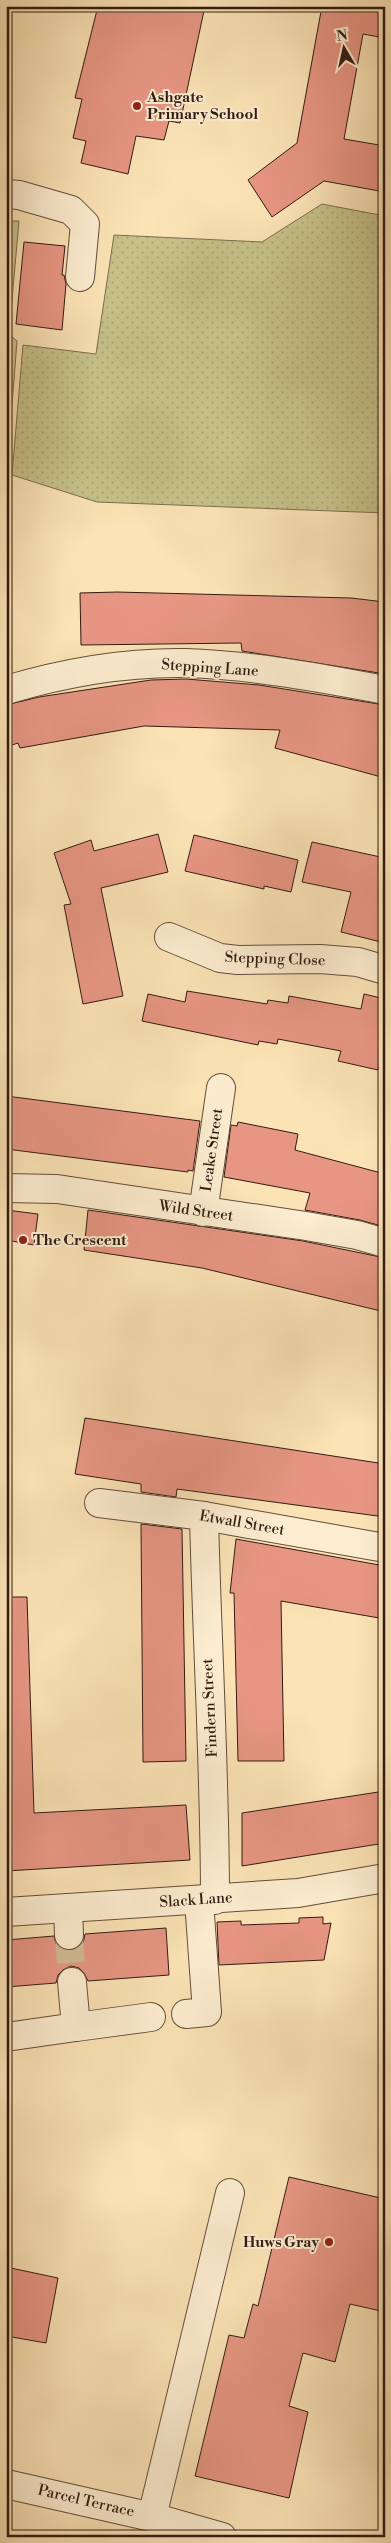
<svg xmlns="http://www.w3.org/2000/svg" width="391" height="2543" viewBox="0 0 391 2543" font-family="'Libre Bodoni',serif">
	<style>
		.grass { fill: url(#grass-dots); stroke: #7c6e4e }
		.park { fill: #c6c189; stroke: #7c6e4e }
		.building { fill: #e79683; stroke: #321b13 }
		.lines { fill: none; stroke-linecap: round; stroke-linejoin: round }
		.minor-tunnel { stroke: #d3bb95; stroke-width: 28; stroke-dasharray: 28 14; stroke-linecap: butt }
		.minor-casing { stroke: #644d3c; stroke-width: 30 }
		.minor { stroke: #fcedd0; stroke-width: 28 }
		.poi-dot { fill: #8f2418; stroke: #fcedd0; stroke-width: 2 }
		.labels { text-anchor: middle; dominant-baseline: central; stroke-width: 4; stroke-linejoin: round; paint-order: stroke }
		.poi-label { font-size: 15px; font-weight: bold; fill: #321b13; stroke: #fcedd0; text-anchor: start }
		.street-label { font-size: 15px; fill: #321b13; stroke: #fcedd0 }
	</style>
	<defs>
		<pattern id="grass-dots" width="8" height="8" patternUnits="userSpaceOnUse" patternTransform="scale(1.25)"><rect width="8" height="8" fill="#c6c189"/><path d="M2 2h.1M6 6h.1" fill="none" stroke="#aba575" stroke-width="1.8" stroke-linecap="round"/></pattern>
	</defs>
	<rect width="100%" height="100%" fill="#fbe3b6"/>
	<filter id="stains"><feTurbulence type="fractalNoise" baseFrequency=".004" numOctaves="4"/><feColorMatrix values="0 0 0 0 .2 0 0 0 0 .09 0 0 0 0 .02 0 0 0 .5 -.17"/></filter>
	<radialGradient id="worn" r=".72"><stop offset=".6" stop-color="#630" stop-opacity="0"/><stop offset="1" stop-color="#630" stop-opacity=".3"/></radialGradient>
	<polygon class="grass" points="322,204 385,216 385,513 97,502 12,475 23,345 96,354 114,235 262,242"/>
	<polygon class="park" points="6,221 19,221 9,334 17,341 6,483"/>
	<g class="building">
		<polygon points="98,6 205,6 180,123 169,121 164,140 136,136 128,174 81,163 86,141 73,138 82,99 75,98"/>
		<polygon points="322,6 385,6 385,38 363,34 344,139 385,146 385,192 324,181 272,217 248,180 297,143"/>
		<polygon points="24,242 65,246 62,275 64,275 66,284 62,330 16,324"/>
		<polygon points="117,592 351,598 385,602 385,674 242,651 241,643 81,645 80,593"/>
		<polygon points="186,679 259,685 385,705 385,778 275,748 280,730 144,726 20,748 18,743 6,747 6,705 39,697 151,680"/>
		<polygon points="158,834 168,872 101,888 123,996 83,1004 64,905 71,904 54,853 91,840 94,851"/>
		<polygon points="194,835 298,860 291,892 264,886 264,889 185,871"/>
		<polygon points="312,842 385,858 385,943 341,932 351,892 302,882"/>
		<polygon points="187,991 267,1004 268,1000 288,1003 289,996 361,1009 364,994 385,999 385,1042 378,1070 338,1061 341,1051 278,1039 277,1044 259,1041 258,1045 142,1021 148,994 185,1002"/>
		<polygon points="6,1096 200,1121 193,1171 188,1170 188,1172 6,1149"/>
		<polygon points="238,1122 298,1134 295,1150 385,1174 385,1227 360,1220 305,1210 310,1193 224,1177 231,1125 237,1126"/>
		<polygon points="6,1210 38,1214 34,1245 6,1240"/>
		<polygon points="88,1210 303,1241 385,1258 385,1312 202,1268 84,1250"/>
		<polygon points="85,1418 385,1464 385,1517 177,1489 176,1497 141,1492 141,1484 75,1474"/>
		<polygon points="141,1524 182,1529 186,1761 143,1762"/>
		<polygon points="236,1539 385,1566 385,1619 281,1601 284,1761 238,1761 234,1593 230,1593"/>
		<polygon points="6,1597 27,1597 34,1813 186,1805 190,1860 6,1871"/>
		<polygon points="385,1791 385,1843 242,1866 242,1813"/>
		<polygon points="323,1917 323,1924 331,1923 324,1960 219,1965 217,1922 241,1921 241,1925 299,1923 299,1918"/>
		<polygon points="166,1928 169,1975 88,1981 84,1973 79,1968 71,1966 63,1970 58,1975 56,1983 6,1987 6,1940 54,1936 56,1944 61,1949 70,1951 78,1948 83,1943 85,1934"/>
		<polygon points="289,2177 385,2199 385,2312 350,2304 335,2362 303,2353 289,2406 308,2412 289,2498 195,2476 229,2335 244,2338 253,2304 258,2306"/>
		<polygon points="6,2267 58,2278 46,2343 6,2336"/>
	</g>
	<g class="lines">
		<polyline class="minor-tunnel" points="69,1935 72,1982"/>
		<defs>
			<g id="minor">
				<polyline points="6,194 19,195 71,210 85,224 80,277"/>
				<path d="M6 690C63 673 127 662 186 663 251 665 321 678 385 690"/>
				<polyline points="169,937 220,958 238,960 320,959 358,962 385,970"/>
				<polyline points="6,1188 57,1189 306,1226 357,1235 385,1243"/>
				<polyline points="203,1212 221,1088"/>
				<polyline points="99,1503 204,1516 385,1548"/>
				<path d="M204 1516C207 1644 215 1772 215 1900"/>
				<polyline points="68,1908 69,1935"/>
				<polyline points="6,1912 298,1893 385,1878"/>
				<polyline points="186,2014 207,2012 199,1901"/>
				<polyline points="76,2027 151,2017"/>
				<polyline points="6,2037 76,2027 72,1982"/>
				<polyline points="6,2484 152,2517 222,2537"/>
				<polyline points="152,2517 230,2193"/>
			</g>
		</defs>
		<use href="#minor" class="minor-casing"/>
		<use href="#minor" class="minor"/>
	</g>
	<g class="poi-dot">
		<circle cx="137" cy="106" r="5"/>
		<circle cx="23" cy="1240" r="5"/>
		<circle cx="329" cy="2242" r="5"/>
	</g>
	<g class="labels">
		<g class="poi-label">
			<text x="147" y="97">Ashgate<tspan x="147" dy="17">Primary School</tspan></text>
			<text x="33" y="1240">The Crescent</text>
			<text x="319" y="2242" text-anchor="end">Huws Gray</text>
		</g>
		<g class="street-label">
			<text transform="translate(210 668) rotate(4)">Stepping Lane</text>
			<text transform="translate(275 959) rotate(2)">Stepping Close</text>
			<text transform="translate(212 1150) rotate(-82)">Leake Street</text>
			<text transform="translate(196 1211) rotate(8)">Wild Street</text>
			<text transform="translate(242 1523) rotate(10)">Etwall Street</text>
			<text transform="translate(210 1708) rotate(-93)">Findern Street</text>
			<text transform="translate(196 1900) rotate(-4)">Slack Lane</text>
			<text transform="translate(86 2501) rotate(13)">Parcel Terrace</text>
		</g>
	</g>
	<rect width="391" height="2543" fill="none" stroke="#fbe3b6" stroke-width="25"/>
	<rect x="8" y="8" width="376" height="2528" fill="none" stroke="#321b13" stroke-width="2.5"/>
	<rect x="12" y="12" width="366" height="2518" fill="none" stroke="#321b13"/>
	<g transform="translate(344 48) rotate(351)" stroke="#fcedd0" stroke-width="4" paint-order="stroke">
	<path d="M0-4L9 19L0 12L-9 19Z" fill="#321b13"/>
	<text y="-8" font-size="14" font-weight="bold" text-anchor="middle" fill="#321b13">N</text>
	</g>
	<rect width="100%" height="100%" filter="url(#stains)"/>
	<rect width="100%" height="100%" fill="url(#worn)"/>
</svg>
